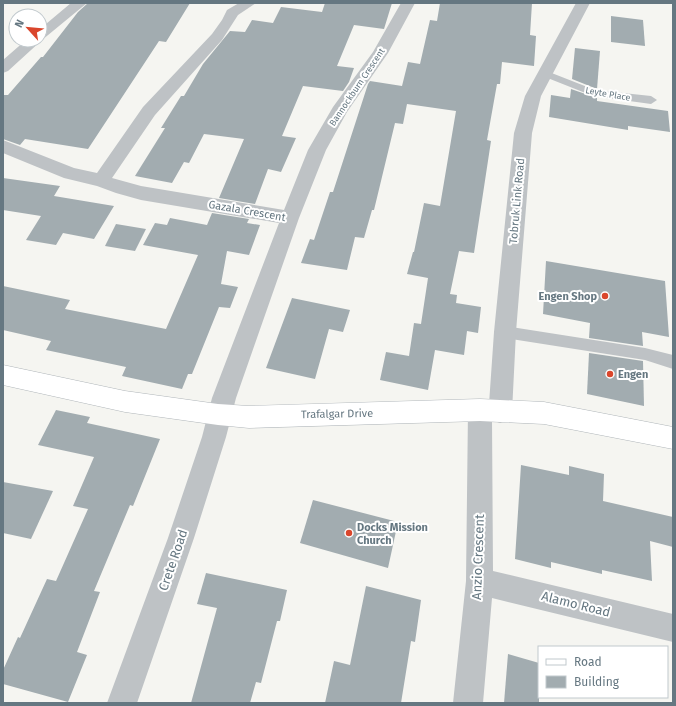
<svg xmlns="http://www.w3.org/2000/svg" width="676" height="706" viewBox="0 0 676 706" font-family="'Fira Sans',sans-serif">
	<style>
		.building { fill: #a2acb0 }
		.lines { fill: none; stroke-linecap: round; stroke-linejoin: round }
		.secondary-casing { stroke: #b0b6ba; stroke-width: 1 }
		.lane { fill: #bec2c5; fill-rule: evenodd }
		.street { fill: #bec2c5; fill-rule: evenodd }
		.secondary { fill: #fff; fill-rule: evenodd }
		.poi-dot { fill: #da462c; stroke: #fff; stroke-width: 1.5 }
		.labels { text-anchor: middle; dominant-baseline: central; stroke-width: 4; stroke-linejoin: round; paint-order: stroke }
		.far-street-label { font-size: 9px; fill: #657781; stroke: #fff }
		.street-label { font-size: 11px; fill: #657781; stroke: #fff }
		.poi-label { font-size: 11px; font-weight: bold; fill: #657781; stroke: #fff; text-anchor: start }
		.near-street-label { font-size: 13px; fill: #657781; stroke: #fff }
	</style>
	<rect width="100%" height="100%" fill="#f5f5f1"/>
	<g class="building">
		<polygon points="88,3 190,3 166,42 159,41 88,149 25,139 20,145 3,139 3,95 8,95 41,57 43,57 78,12"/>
		<polygon points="325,3 392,3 384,29 354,25 337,66 354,68 349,82 343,91 303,86 282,136 296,138 281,172 268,169 255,204 219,198 244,139 204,134 189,163 184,162 172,183 135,176 165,128 161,128 181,96 184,96 203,64 230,31 245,32 252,20 273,23 281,7 322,12"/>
		<polygon points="440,3 532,3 530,35 536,36 534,66 502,62 500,84 497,84 487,140 491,141 474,253 459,251 450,294 457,295 456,303 481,307 478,333 467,331 464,355 435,350 428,390 380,380 386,352 409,356 414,323 421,324 428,278 407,274 413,252 414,252 424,203 440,206 456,111 407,104 403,124 395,123 374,210 372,210 364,238 355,237 347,270 301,263 310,239 314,240 330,192 333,192 368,84 370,81 402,86 408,62 420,64 430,20 437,21"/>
		<polygon points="611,16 643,20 645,46 611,42"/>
		<polygon points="575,48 600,51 597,89 572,79"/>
		<polygon points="571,89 597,98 597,101 668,111 670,132 628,126 628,130 549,117 551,95 570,98"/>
		<polygon points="3,178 60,186 54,196 114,206 94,239 63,233 56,245 26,240 41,216 3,210"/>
		<polygon points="212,213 249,219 247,223 260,225 249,255 227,251 221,284 238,287 230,308 219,307 192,374 188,374 182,389 122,376 126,367 46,350 51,341 3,330 3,286 70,300 65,309 166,329 198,255 143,245 155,223 167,225 170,218 207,225"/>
		<polygon points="116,224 146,229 135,251 105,246"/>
		<polygon points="546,261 665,281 669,337 642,332 643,346 589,338 590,323 543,314"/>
		<polygon points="292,298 350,310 343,332 329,329 315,379 266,368"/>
		<polygon points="589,353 643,361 644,406 587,394"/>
		<polygon points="56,410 90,417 87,423 160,439 133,506 130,505 94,591 100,592 77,652 87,655 68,702 3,684 3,670 18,637 20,638 47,579 56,581 88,509 73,506 94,457 38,445"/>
		<polygon points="521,465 569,475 569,466 604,474 603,501 673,517 673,547 650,541 652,581 602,570 602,574 551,562 551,568 515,559"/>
		<polygon points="3,482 53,491 31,539 3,533"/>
		<polygon points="313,500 398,522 388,568 300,543"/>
		<polygon points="206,573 287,590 280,621 277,621 261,683 256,682 250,703 191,703 217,608 197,604"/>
		<polygon points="366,586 421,600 415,642 411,641 401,703 325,703 334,661 350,665"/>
		<polygon points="508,654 539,663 539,703 504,703"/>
	</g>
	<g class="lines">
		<defs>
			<polygon id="secondary" points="3,365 125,391 218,404 249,406 480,399 544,402 673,427 673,449 544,424 480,421 249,428 218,425 125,412 3,385"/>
		</defs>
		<use href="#secondary" class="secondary-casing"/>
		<g class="lane">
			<polygon points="544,70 595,90 651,96 657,100 651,104 593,96 540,75 539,73 540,71"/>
			<polygon points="505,326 645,348 673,355 673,369 645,360 505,338 500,336 498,332 500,328"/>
		</g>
		<g class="street">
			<polygon points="71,3 87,3 42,40 8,71 3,73 3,60 26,40 40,40 40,29"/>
			<polygon points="239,3 256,3 238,15 222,40 155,115 112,178 141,186 284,210 308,150 333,107 373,52 401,3 415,3 388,53 347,112 326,150 299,218 236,398 226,437 194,538 137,703 107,703 168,538 202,437 212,398 279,223 141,200 116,193 97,186 64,178 3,153 3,140 74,168 97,173 143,107 212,34 222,20 227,10"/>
			<polygon points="576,3 590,3 541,96 532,133 516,332 512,412 508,420 500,423 492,420 493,571 673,614 673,642 492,598 483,703 453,703 466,581 468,410 472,403 480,399 489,404 494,332 514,133 525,96"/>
		</g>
		<use href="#secondary" class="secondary"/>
	</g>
	<g class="poi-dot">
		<circle cx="605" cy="296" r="4"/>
		<circle cx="610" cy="374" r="4"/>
		<circle cx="349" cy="533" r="4"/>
	</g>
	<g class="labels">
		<g class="far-street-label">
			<text transform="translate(357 87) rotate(-56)">Bannockburn Crescent</text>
			<text transform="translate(608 94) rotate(10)">Leyte Place</text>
		</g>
		<g class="street-label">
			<text transform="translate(517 201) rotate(-85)">Tobruk Link Road</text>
			<text transform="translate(247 211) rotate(10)">Gazala Crescent</text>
			<text transform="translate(337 414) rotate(-1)">Trafalgar Drive</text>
		</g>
		<g class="poi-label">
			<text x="597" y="296" text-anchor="end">Engen Shop</text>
			<text x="618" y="374">Engen</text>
			<text x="357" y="527">Docks Mission<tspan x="357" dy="13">Church</tspan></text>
		</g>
		<g class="near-street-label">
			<text transform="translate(478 557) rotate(-88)">Anzio Crescent</text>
			<text transform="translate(173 560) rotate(-71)">Crete Road</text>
			<text transform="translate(576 604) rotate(14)">Alamo Road</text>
		</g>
	</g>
	<rect width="676" height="706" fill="none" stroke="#657781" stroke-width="8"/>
	<rect x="538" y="646" width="130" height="52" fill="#ffffff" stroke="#c1c9cd"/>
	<rect x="546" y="659" width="20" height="6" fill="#ffffff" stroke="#c1c9cd"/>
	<text x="574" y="666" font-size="12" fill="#657781">Road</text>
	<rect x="546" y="676" width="20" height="12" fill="#a2acb0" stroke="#c1c9cd"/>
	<text x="574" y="686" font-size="12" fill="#657781">Building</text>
	<g transform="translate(28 28) rotate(297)"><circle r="19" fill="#ffffff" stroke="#c1c9cd"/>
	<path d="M0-3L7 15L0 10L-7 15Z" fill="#da462c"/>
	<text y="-6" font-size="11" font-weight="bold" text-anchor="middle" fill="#657781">N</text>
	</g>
</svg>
